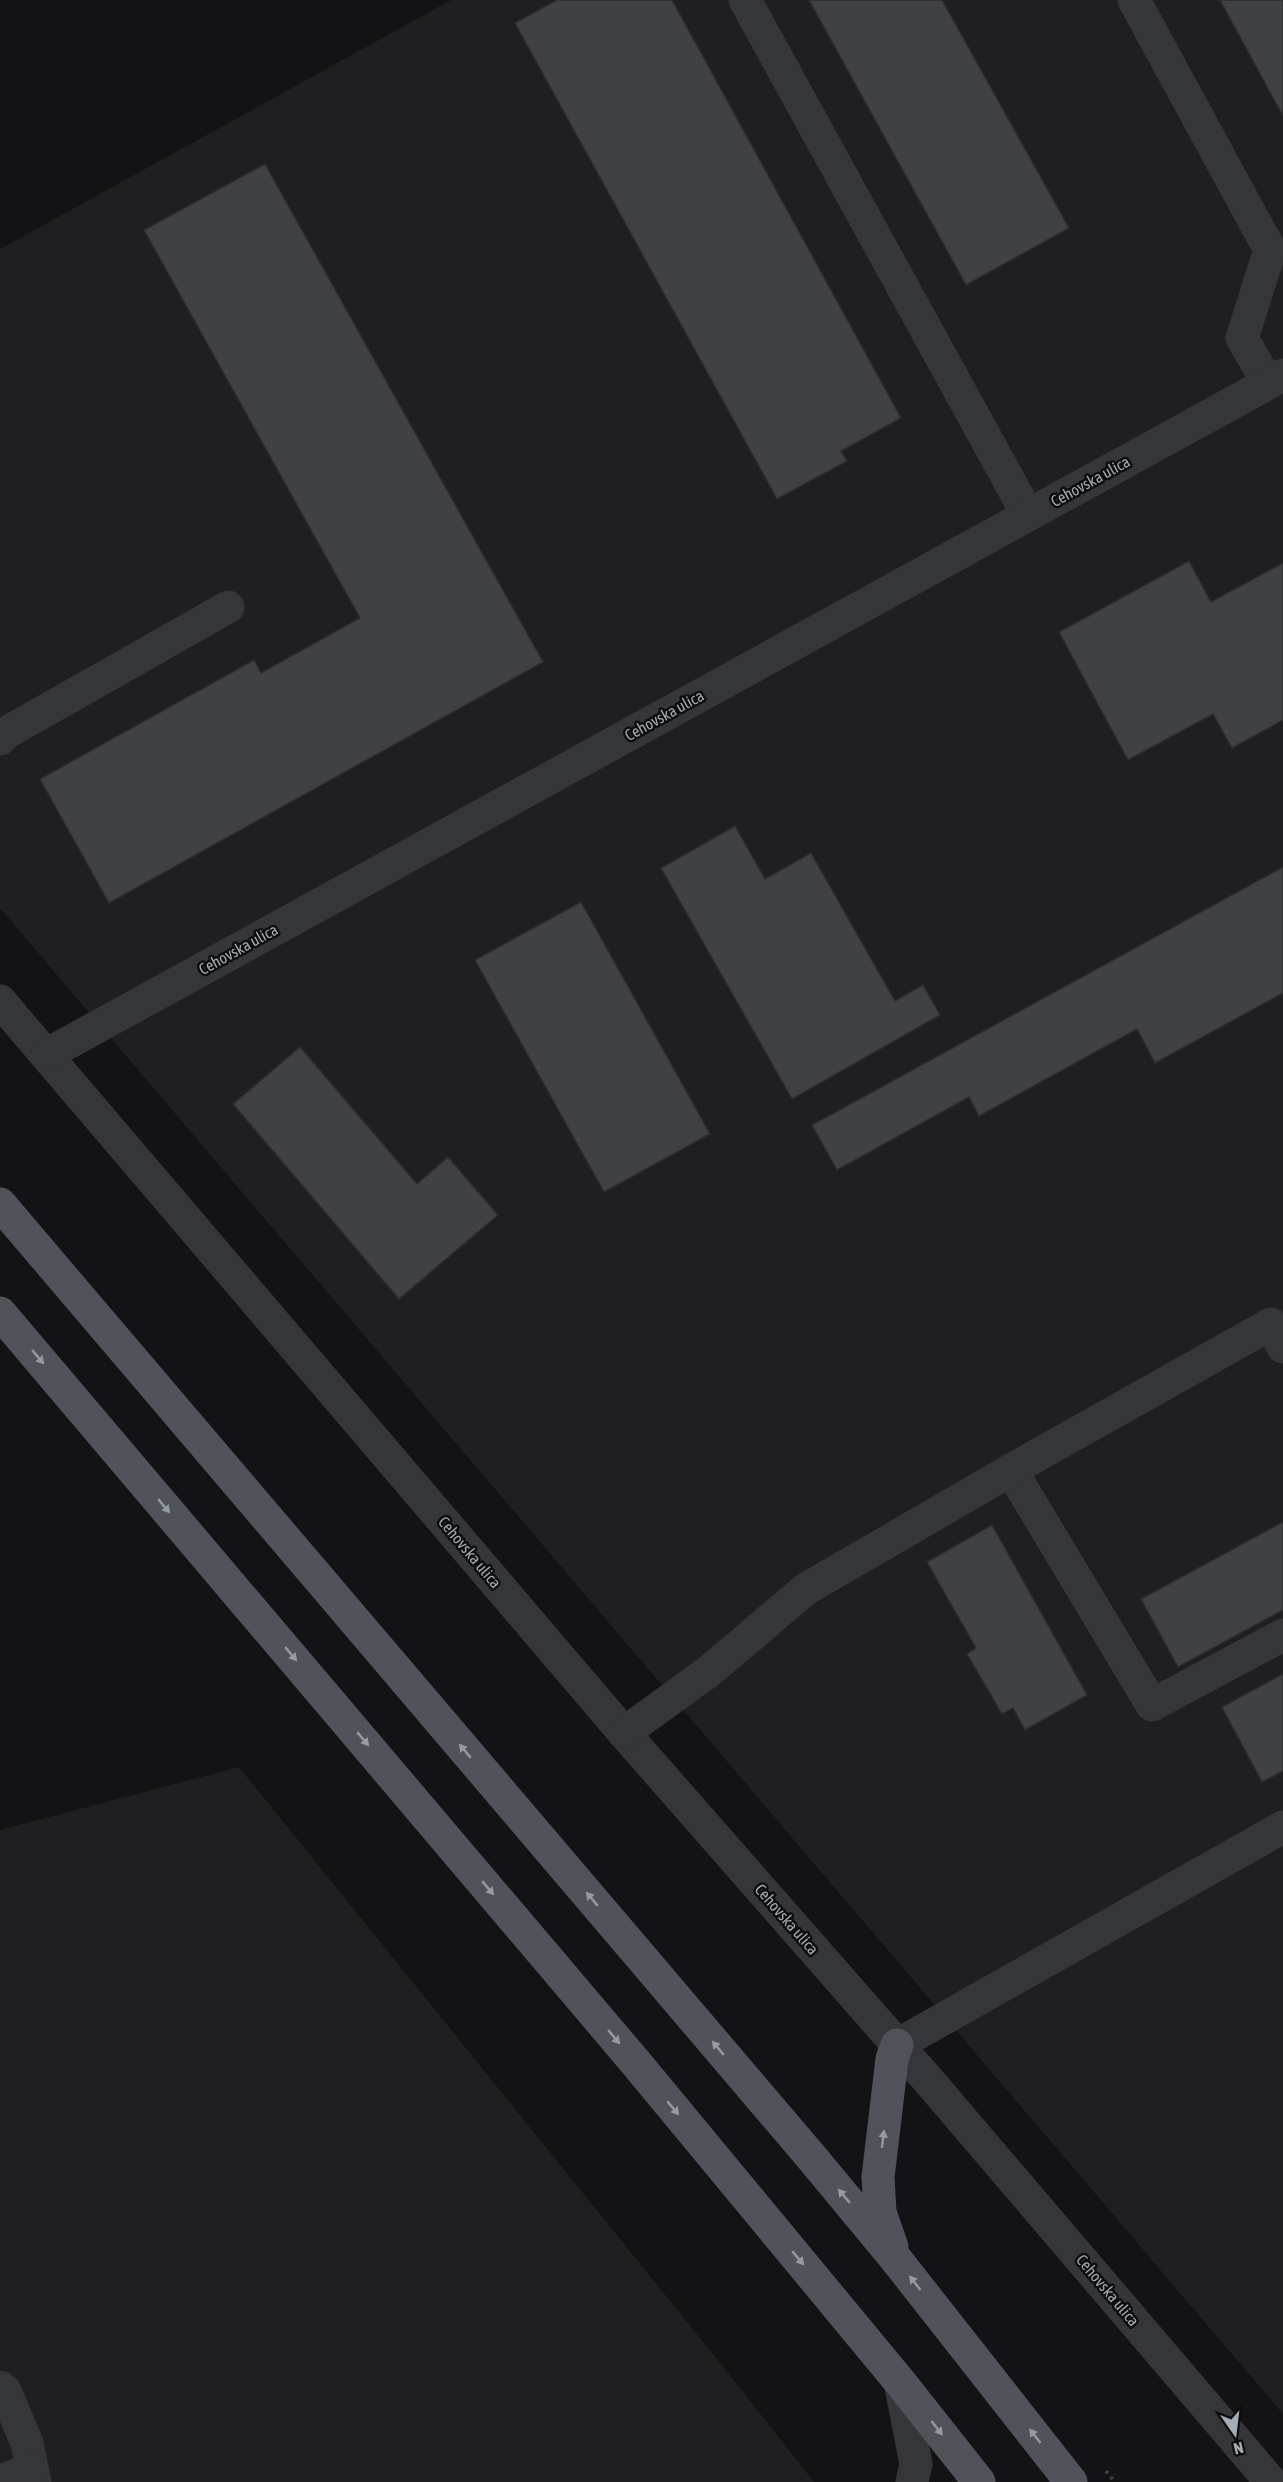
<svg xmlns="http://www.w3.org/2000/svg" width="1283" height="2482" viewBox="0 0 1283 2482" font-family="'Asap Condensed',sans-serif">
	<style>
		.built { fill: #1f1f22 }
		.building { fill: #3f4145; stroke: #2d2d31; stroke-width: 1.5 }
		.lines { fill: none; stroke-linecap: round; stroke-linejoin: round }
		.path { stroke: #3a3d41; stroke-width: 4; stroke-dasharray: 3 4.5; stroke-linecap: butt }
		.minor { stroke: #34363a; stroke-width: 33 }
		.major { stroke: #505359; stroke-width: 33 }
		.oneway { fill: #939ba3 }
		.labels { text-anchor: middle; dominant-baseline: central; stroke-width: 5; stroke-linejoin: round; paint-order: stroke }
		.street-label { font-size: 16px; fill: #a4adb5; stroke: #0e0e0f }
	</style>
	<rect width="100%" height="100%" fill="#131315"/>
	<g class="built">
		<polygon points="451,0 1283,0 1283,2414 0,908 0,249"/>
		<polygon points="239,1767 721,2364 814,2482 0,2482 0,1830"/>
	</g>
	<g class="building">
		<polygon points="557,0 672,0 901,418 841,451 847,461 777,499 515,23"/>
		<polygon points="809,0 942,0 1069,228 966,285"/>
		<polygon points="1220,0 1283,0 1283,116"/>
		<polygon points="265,164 543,662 109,903 40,779 254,660 261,673 360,618 144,230"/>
		<polygon points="1189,561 1211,602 1283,563 1283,720 1232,748 1213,714 1128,760 1059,632"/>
		<polygon points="735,826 765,879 811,853 895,1001 923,985 940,1015 792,1099 661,868"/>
		<polygon points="1283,867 1283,993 1155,1063 1137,1029 979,1116 969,1097 837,1170 812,1125"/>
		<polygon points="581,902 710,1134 604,1192 475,960"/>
		<polygon points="300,1047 417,1184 448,1157 498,1215 399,1299 233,1104"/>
		<polygon points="1283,1522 1283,1610 1178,1667 1141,1599"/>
		<polygon points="992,1525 1087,1695 1025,1730 1013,1708 1002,1714 967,1654 976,1648 927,1562"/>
		<polygon points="1283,1674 1283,1771 1262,1782 1222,1707"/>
	</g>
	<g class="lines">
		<polyline class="path" points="1106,2471 1115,2482"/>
		<g class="minor">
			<polyline points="745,0 1028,515"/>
			<polyline points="1134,0 1270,250 1242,338 1268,383"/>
			<polyline points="0,739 6,733 228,607"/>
			<polyline points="0,1001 624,1733 929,2081 1271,2482"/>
			<polyline points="46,1055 1283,375"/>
			<polyline points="1011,1470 1152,1705 1283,1635"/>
			<polyline points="624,1733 708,1672 806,1589 1011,1470 1271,1324 1283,1347"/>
			<polyline points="897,2045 1283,1827"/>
			<polyline points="900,2382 916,2464 912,2482"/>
			<polyline points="0,2387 5,2391 27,2443 35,2482"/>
			<polyline points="0,2481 32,2469"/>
		</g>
		<g class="major">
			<polyline points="0,1204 813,2159 895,2258 1071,2482"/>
			<polyline points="0,1313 636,2063 900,2382 979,2482"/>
			<polyline points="892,2247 880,2212 878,2177 892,2059 897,2045"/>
		</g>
	</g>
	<defs><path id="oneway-solid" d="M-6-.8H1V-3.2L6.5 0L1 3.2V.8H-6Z" transform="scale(1.5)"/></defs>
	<g class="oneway">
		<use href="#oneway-solid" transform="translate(38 1357) rotate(50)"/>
		<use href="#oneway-solid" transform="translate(164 1506) rotate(50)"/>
		<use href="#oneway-solid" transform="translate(291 1654) rotate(50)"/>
		<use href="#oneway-solid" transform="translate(363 1739) rotate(50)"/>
		<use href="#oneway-solid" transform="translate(465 1751) rotate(-130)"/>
		<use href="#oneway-solid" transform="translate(488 1888) rotate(50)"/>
		<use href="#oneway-solid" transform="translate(592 1899) rotate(-130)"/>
		<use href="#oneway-solid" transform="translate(614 2037) rotate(50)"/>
		<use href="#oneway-solid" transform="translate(718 2048) rotate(-130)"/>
		<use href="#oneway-solid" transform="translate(673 2108) rotate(50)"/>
		<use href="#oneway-solid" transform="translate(883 2139) rotate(-83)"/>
		<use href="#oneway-solid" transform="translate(844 2196) rotate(-130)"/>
		<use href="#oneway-solid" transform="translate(798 2258) rotate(50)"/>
		<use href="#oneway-solid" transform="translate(915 2283) rotate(-128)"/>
		<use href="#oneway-solid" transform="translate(937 2428) rotate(52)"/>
		<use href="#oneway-solid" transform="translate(1035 2436) rotate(-128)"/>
	</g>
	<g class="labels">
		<g class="street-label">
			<text transform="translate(1090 481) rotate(-29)">Cehovska ulica</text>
			<text transform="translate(664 715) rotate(-29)">Cehovska ulica</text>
			<text transform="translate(238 949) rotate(-29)">Cehovska ulica</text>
			<text transform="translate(470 1552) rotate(50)">Cehovska ulica</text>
			<text transform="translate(787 1919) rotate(49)">Cehovska ulica</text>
			<text transform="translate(1108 2290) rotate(50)">Cehovska ulica</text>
		</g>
	</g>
	<g transform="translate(1235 2434) rotate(166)" stroke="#0e0e0f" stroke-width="4.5" paint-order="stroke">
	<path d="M0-4.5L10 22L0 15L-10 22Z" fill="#a4adb5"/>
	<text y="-9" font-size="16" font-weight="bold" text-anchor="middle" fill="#a4adb5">N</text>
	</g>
</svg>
